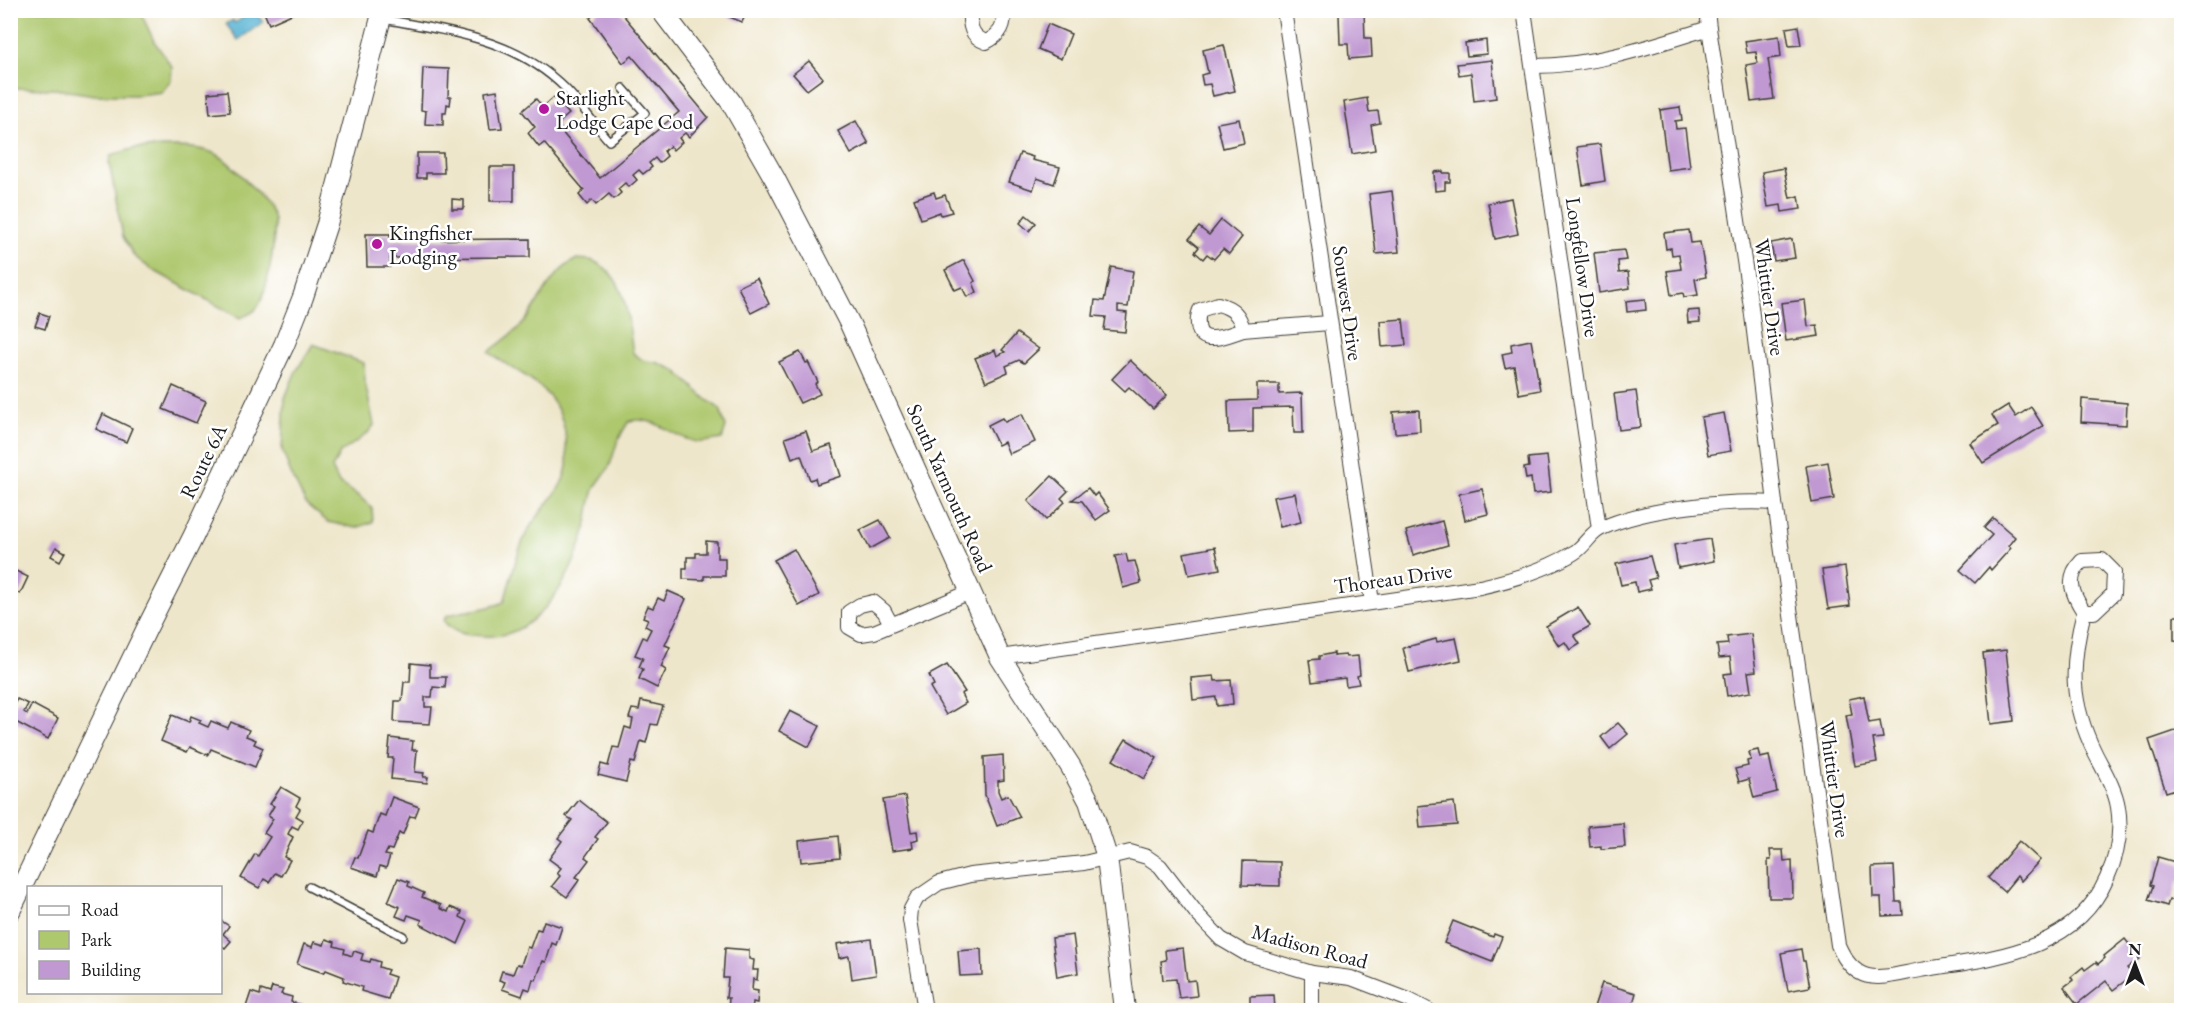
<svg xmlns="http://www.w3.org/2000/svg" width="2192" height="1021" viewBox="0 0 2192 1021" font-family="'EB Garamond',serif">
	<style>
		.green { fill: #aec86e; stroke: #657245; stroke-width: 1.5 }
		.water { fill: #53b1d1; stroke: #386676; stroke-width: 1.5 }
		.building { fill: #c098d2 }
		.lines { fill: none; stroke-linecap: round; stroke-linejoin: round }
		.service-casing { stroke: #3c3a36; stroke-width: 10 }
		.minor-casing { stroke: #3c3a36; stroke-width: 16 }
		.secondary-casing { stroke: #3c3a36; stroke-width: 22 }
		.service { stroke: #fff; stroke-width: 7 }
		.minor { stroke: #fff; stroke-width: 14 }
		.secondary { stroke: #fff; stroke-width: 20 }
		.poi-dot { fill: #b5179e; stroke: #fff; stroke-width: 2 }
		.labels { text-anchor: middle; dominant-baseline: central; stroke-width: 5; stroke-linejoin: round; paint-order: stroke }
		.poi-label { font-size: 21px; fill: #1c1c1c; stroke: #fff; text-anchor: start }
		.street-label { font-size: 21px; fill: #1c1c1c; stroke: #fff }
	</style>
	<rect width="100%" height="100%" fill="#fff"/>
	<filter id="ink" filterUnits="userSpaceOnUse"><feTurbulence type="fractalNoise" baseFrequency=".0167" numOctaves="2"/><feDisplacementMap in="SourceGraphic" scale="12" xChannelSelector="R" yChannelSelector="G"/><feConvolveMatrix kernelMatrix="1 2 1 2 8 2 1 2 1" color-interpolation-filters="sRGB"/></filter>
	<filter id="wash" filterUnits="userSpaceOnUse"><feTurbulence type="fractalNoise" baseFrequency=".008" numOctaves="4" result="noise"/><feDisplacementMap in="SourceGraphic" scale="24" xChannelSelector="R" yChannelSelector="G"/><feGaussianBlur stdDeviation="1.35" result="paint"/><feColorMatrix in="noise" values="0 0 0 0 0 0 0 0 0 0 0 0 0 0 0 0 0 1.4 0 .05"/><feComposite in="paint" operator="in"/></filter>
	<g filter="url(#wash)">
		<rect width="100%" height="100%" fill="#eee6ca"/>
		<g class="green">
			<polygon points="11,10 140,11 154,41 172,67 171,80 162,92 138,95 95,95 55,89 11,88"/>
			<path d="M136 148C162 148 194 143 218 155 230 162 269 203 273 216 278 230 267 298 256 309 253 313 245 316 240 318L151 269 134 256 123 237 109 162 111 155Z"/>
			<path d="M577 259C583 260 590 259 595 262 628 277 628 323 633 353L644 361 656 362 675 370 705 398 720 409 726 427 722 439C714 440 705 443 697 442 672 438 656 415 629 421 625 427 621 434 618 441 614 449 613 459 609 467 605 475 597 482 594 490 589 503 589 518 585 531 572 575 539 640 485 636 468 635 454 635 444 621L446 616C465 609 485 611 504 602 511 580 515 557 525 536 536 512 564 493 567 465 568 458 566 449 566 442 565 425 560 409 548 395 532 376 508 368 489 352 500 342 516 333 525 321 542 299 551 272 577 259Z"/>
			<polygon points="313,344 364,363 365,382 374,425 367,434 340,453 332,468 339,483 359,496 372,508 373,522 356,528 328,522 306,504 291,474 282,450 285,398 295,373"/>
		</g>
		<polygon class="water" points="252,11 254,11 263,22 238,40 226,24 233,20 235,23"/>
		<g id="blocks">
			<g class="building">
				<polygon points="263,10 293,10 294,13 269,24"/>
				<polygon points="599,10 619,10 708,117 689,137 685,133 679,138 682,142 673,150 670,146 664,151 667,156 659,163 655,158 649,163 652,167 643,174 639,170 633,175 637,180 629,187 625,183 618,189 621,193 614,199 609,194 596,205 592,200 587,205 579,195 584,190 544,143 539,147 528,133 535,127 522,111 536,99 543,107 554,97 569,114 556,125 600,178 679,112 632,56 623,63 590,18"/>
				<polygon points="721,10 748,10 742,22 720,13"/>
				<polygon points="1343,10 1361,10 1361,13 1364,12 1365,38 1371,38 1372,57 1349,59 1348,44 1340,44 1339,14 1343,14"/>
				<polygon points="1048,24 1071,34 1061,59 1038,49"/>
				<polygon points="1798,26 1801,45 1789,46 1786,28"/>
				<polygon points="1779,36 1781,57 1768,59 1774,99 1751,102 1746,65 1757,63 1756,52 1747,53 1745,41"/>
				<polygon points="1486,40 1487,54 1467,56 1465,43"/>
				<polygon points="1224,45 1235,91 1213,96 1210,84 1203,85 1201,75 1208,73 1203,50"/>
				<polygon points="1492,60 1496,98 1474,101 1471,73 1459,75 1457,64"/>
				<polygon points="809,61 823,78 807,90 793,74"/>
				<polygon points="423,68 449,69 448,97 451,97 450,105 447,104 446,113 443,113 443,125 425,124 426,111 421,110"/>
				<polygon points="497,90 502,128 490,129 485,92"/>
				<polygon points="227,91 230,112 210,114 208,93"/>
				<polygon points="1367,98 1369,112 1378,111 1380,123 1371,125 1375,150 1352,154 1344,102"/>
				<polygon points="1680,107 1682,120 1675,121 1676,129 1685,128 1690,167 1668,170 1660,110"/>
				<polygon points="1239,119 1244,143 1223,148 1217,123"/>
				<polygon points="856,121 869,144 851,154 838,131"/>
				<polygon points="1600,144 1605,181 1583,185 1577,147"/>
				<polygon points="417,153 443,153 444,173 426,173 426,178 417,178"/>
				<polygon points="1020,153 1033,157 1032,160 1060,167 1054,184 1037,178 1033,190 1009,182"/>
				<rect x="490" y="167" width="24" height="34"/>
				<polygon points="1784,168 1790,198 1799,196 1801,209 1782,212 1781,205 1768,207 1762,172"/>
				<polygon points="1443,171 1443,173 1450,173 1450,182 1445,182 1445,190 1435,191 1434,172"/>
				<polygon points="1392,191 1399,252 1376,254 1369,194"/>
				<polygon points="934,192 936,198 945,195 952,212 941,215 940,212 921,219 914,199"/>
				<polygon points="1511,198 1518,234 1495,239 1488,203"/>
				<polygon points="452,199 464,200 464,209 452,209"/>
				<polygon points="1026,215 1036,223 1029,231 1020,223"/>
				<polygon points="1221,220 1242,237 1229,254 1223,249 1214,259 1207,254 1203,259 1195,252 1199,247 1189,239 1199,227 1209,235"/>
				<polygon points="1689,230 1691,243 1700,242 1706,277 1695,279 1698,295 1684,297 1683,293 1671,295 1667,271 1681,269 1679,254 1672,255 1671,248 1666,249 1664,233"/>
				<polygon points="366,234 390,234 390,240 530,239 530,257 390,258 390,267 367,267"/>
				<polygon points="1792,239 1795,258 1774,261 1771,243"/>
				<polygon points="1624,250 1626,260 1618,261 1619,273 1628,272 1630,288 1599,293 1594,253"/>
				<polygon points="964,260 975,281 973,283 977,292 967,297 962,287 955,290 945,270"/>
				<polygon points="1111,267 1133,271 1128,307 1118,306 1118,312 1127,313 1125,332 1104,330 1106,317 1093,316 1095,300 1104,301"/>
				<polygon points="757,278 769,304 751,313 738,287"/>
				<polygon points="1645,299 1646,310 1627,312 1626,301"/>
				<polygon points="1805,300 1808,326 1817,325 1819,336 1786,341 1781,303"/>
				<polygon points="1699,310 1700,322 1688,323 1687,311"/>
				<polygon points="40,313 49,316 45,329 35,326"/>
				<polygon points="1403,319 1406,345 1382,347 1380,321"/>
				<polygon points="1017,333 1039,349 1024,363 1019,360 1006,366 1008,372 986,382 975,358 995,350 997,356 1005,352 1002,350"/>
				<polygon points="1531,340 1540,390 1519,394 1514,366 1505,368 1502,354 1512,352 1511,344"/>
				<polygon points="800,352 806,363 808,362 818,382 815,384 820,394 800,403 779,362"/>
				<polygon points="1130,360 1167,395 1153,409 1129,387 1125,391 1112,379"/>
				<polygon points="1257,384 1279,384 1279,394 1302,393 1303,433 1294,433 1293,407 1253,408 1253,432 1229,433 1228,401 1257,400"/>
				<polygon points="173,386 206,401 196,423 163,409"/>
				<polygon points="1636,391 1641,427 1619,430 1614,394"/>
				<polygon points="2082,399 2127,403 2126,425 2081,422"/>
				<polygon points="2008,405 2016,417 2031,407 2043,426 1983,463 1970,443 1998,425 1992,415"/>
				<polygon points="1419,410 1420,431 1395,433 1393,412"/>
				<polygon points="1724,413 1731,451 1708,455 1701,417"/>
				<polygon points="103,414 132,428 126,442 96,429"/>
				<polygon points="1022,414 1035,442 1009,454 1004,442 998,445 988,425 1002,418 1005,422"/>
				<polygon points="806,431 813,451 831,445 841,476 817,484 815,478 810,480 801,455 792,458 785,438"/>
				<polygon points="1547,456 1551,492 1533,494 1531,478 1526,479 1524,468 1529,467 1528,458"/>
				<polygon points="1828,462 1834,499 1812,503 1806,466"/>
				<polygon points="1052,476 1068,491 1061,498 1065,502 1046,520 1028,501"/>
				<polygon points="1088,488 1094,496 1097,493 1110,510 1096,520 1082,501 1072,500"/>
				<polygon points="1482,489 1488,514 1465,520 1459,494"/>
				<polygon points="1295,493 1301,522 1280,527 1273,497"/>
				<polygon points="1993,518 2015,537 2008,546 2011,548 1991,570 1989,567 1975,583 1960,570 1992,535 1984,528"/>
				<polygon points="880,520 890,538 870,549 860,530"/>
				<polygon points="1442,521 1448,545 1413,555 1406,531"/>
				<polygon points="1710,539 1714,561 1678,568 1674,545"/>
				<polygon points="706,541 717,542 717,558 725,558 725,576 704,576 704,580 683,579 683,568 687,568 687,557 696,557 696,553 706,553"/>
				<polygon points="56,547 65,552 60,561 51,556"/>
				<polygon points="1215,547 1220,569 1189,575 1184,553"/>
				<polygon points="794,549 819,595 799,606 774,560"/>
				<polygon points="1126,554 1128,562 1135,561 1141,583 1123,588 1115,556"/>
				<polygon points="1650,556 1656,578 1648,580 1651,589 1637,592 1635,582 1621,585 1616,564"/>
				<polygon points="1845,567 1850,606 1828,609 1822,570"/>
				<polygon points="10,568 28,577 20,594 10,589"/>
				<polygon points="668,591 686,599 665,645 670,647 661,667 666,670 657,688 639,679 643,669 639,667 643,658 635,655 643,637 646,639 651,629 645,626 648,619 643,617 648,606 653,608 658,598 664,601"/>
				<polygon points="1578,607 1590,626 1574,635 1580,644 1570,650 1565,642 1559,646 1546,626"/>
				<polygon points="2174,616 2182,616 2182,641 2174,640"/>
				<polygon points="1751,634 1756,671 1748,672 1751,692 1727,696 1724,674 1732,673 1730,657 1719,658 1717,645 1728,644 1727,637"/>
				<polygon points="1456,638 1461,660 1409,672 1403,648 1436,639 1437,642"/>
				<polygon points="2006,650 2014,721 1991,724 1983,653"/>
				<polygon points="1334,653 1334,656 1346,655 1346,657 1358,656 1360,675 1357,676 1359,684 1346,686 1345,678 1312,682 1309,660 1319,659 1319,656"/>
				<polygon points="411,663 430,665 430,677 446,677 445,688 433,687 432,697 425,697 425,707 432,707 430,724 394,722 395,701 402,701 404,682 410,682"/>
				<polygon points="947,665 965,692 961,694 966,703 946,715 930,687 934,685 929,675"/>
				<polygon points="1214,676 1215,681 1231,680 1233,704 1217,706 1216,697 1193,700 1191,678"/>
				<polygon points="1864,696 1869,723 1880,721 1883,738 1873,739 1877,762 1855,766 1846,715 1852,714 1849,699"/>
				<polygon points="17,699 28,704 24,712 27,714 32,704 58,718 48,739 10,719 10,711"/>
				<polygon points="641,701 663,706 657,725 651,724 646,743 641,741 635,763 631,762 626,782 598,775 601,764 608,766 613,747 619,748 625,727 631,729 633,719 629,718 632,709 639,710"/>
				<polygon points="790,711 820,726 809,747 779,731"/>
				<polygon points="172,715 189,722 191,716 201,720 199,723 208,727 211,721 228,728 231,722 249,730 246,736 256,740 254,744 263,748 255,767 211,749 208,755 190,747 187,752 161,741"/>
				<polygon points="1618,723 1628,734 1610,749 1601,737"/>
				<polygon points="2181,729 2182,787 2166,792 2149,740"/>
				<polygon points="390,738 413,741 412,750 417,750 415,772 424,773 423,777 428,777 427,783 391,779 393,758 388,758"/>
				<polygon points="1126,739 1157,758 1144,779 1113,760"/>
				<polygon points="1758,750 1760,758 1769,756 1777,792 1754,798 1749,779 1739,782 1735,769 1748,766 1747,761 1751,760 1749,752"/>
				<polygon points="1003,755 1004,780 998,781 998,791 1001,798 1008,795 1020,817 997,826 985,795 984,757"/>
				<polygon points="281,787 300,798 296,806 300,809 296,816 303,820 298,829 292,826 288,834 293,837 284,857 290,860 281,876 275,873 269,882 264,879 259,888 241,878 255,854 258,856 270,837 264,833 273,819 268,816 274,806 270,804"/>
				<polygon points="905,796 911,832 917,831 918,839 912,841 913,848 892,851 883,800"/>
				<polygon points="392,797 419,807 415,817 410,816 403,834 399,833 392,850 388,849 385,855 390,856 386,868 380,866 377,876 351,867 355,857 358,858 368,831 373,833 380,814 385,816"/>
				<polygon points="579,800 607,822 595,837 598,839 585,857 589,860 576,877 580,879 567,897 552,886 560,876 557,873 561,868 549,859 562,841 558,838 572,820 566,816"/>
				<polygon points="1454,802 1457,825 1420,828 1418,806"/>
				<polygon points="1623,823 1625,847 1601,849 1601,846 1590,847 1588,826"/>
				<polygon points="838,836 840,858 801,862 799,841"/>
				<polygon points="2019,841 2040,860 2021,881 2017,876 2004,892 1988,878"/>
				<polygon points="1770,850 1783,850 1784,861 1792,860 1793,898 1769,898 1768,860 1771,860"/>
				<polygon points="2158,857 2182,864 2182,882 2178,881 2172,900 2169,900 2167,906 2148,900 2153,886 2150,885"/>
				<polygon points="1243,861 1280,862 1280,886 1242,885"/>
				<polygon points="1894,866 1896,902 1902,902 1903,915 1882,916 1881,897 1873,897 1872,867"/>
				<polygon points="398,878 409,882 408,886 424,893 422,897 441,905 440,908 448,912 450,907 462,912 460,917 468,921 458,944 420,924 422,920 408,915 406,920 396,916 400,907 388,902"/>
				<polygon points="220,920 229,926 223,934 231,941 225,948 220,945"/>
				<polygon points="544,921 562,927 556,945 552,943 546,962 543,961 536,980 533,979 530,990 525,988 522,996 502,989 505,982 499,980 502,971 513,974 517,964 521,965 527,947 530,948 537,929 541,930"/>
				<polygon points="1453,921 1493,937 1494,934 1502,937 1492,962 1444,943"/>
				<polygon points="1073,935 1078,973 1057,977 1052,938"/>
				<polygon points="326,939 335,942 334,946 345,949 344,953 352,956 354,951 363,954 361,960 370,962 371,959 380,962 379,967 388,970 386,974 395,977 388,999 361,991 362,987 343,981 344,977 326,970 324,973 297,964 304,944 312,947 314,942 324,945"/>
				<polygon points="871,939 876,975 852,979 849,956 839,958 837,944"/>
				<polygon points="2125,939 2140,958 2127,968 2133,975 2113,990 2106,981 2077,1004 2064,987 2073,980 2071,977 2083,967 2085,970 2096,962 2098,964 2105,958 2104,956"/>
				<polygon points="725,948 749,950 749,959 754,960 753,970 758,970 757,980 753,979 752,990 758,991 757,1003 753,1002 752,1010 728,1010 729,998 726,998 728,978 723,978"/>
				<polygon points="1183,948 1187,981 1195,980 1197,996 1179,998 1176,979 1163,980 1161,961 1166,960 1165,950"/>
				<polygon points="981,949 982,975 960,976 958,951"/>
				<polygon points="1801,949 1803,961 1805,961 1810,987 1788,991 1781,953"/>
				<polygon points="1602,983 1636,993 1631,1010 1608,1010 1594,1007"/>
				<polygon points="272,987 283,990 281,994 292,997 291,1002 309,1007 308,1010 245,1010 251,992 260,995 261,990 270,993"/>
				<polygon points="1274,995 1275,1010 1250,1010 1250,996"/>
			</g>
		</g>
	</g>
	<g filter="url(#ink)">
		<use href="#blocks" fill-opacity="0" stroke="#3c3a36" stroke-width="1.5"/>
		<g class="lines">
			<defs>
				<g id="service">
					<path d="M384 19C450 32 515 38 565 88 581 104 594 124 609 141L645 113 623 88"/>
					<polyline points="309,887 403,936"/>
				</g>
				<g id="minor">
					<path d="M970 10C969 25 971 37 986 42 1000 35 1006 26 1003 10"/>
					<polyline points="1284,10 1372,602"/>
					<polyline points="1524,10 1599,529"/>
					<polyline points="1707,10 1709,28"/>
					<path d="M1534 66C1595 66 1652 46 1709 28L1751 307 1775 503 1838 945C1857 989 1882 977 1921 970 1992 958 2075 952 2107 878 2117 856 2122 831 2118 807 2115 788 2103 769 2095 753 2070 702 2070 666 2084 612 2072 594 2065 578 2082 561L2102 560 2114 572 2113 594 2094 612H2084"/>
					<path d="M1218 304C1233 308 1240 315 1243 330 1230 334 1199 349 1198 324 1197 318 1198 315 1200 310Z"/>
					<polyline points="1243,330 1329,323"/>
					<polyline points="891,624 884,611 873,602 860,605 849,612 849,627 861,634 874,632 970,592"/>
					<path d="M1000 657 1480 587C1511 580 1547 570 1575 552 1585 546 1591 532 1602 528 1646 508 1727 500 1775 503"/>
					<polyline points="1312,973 1312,1010"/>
					<polyline points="925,1010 910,920 911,909 917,898 939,883 970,875 1084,863 1130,852 1147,857 1160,866 1198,915 1221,939 1245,953 1312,973 1351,978 1409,1000 1428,1010"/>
				</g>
				<g id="secondary">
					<polyline points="661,10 731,102 775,179 850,324 1000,657 1071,767 1089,801 1107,857 1125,1010"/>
					<polyline points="10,911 148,626 193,537 284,345 303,297 327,224 383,10"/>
				</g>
			</defs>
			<use href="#service" class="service-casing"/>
			<use href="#minor" class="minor-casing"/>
			<use href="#secondary" class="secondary-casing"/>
			<use href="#service" class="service"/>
			<use href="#minor" class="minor"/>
			<use href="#secondary" class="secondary"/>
		</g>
	</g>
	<g class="poi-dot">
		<circle cx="544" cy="109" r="6"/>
		<circle cx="377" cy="244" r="6"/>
	</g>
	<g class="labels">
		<g class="poi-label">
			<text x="556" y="97">Starlight<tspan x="556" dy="24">Lodge Cape Cod</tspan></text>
			<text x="389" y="232">Kingfisher<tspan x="389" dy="24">Lodging</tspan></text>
		</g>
		<g class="street-label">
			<text transform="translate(1583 267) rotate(82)">Longfellow Drive</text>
			<text transform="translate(1770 297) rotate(82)">Whittier Drive</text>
			<text transform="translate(1348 303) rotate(82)">Souwest Drive</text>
			<text transform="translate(203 461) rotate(-64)">Route 6A</text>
			<text transform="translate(950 488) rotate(66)">South Yarmouth Road</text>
			<text transform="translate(1393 578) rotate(-8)">Thoreau Drive</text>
			<text transform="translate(1835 779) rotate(82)">Whittier Drive</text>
			<text transform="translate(1310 946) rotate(15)">Madison Road</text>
		</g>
	</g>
	<rect width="2192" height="1021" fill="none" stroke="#fff" stroke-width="36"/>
	<rect x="27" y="886" width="195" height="108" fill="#ffffff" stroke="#a4a4a4" stroke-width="1.5"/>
	<rect x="39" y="906" width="30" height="9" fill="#ffffff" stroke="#a4a4a4" stroke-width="1.5"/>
	<text x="81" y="916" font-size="18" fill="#1c1c1c">Road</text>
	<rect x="39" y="931" width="30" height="18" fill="#aec86e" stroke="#a4a4a4" stroke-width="1.5"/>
	<text x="81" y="946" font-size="18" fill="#1c1c1c">Park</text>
	<rect x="39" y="961" width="30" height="18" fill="#c098d2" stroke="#a4a4a4" stroke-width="1.5"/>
	<text x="81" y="976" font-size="18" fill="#1c1c1c">Building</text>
	<g transform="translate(2135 964)" stroke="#ffffff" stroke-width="4.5" paint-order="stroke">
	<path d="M0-4.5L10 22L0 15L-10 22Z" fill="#1c1c1c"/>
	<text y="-9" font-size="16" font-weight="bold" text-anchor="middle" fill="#1c1c1c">N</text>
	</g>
</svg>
